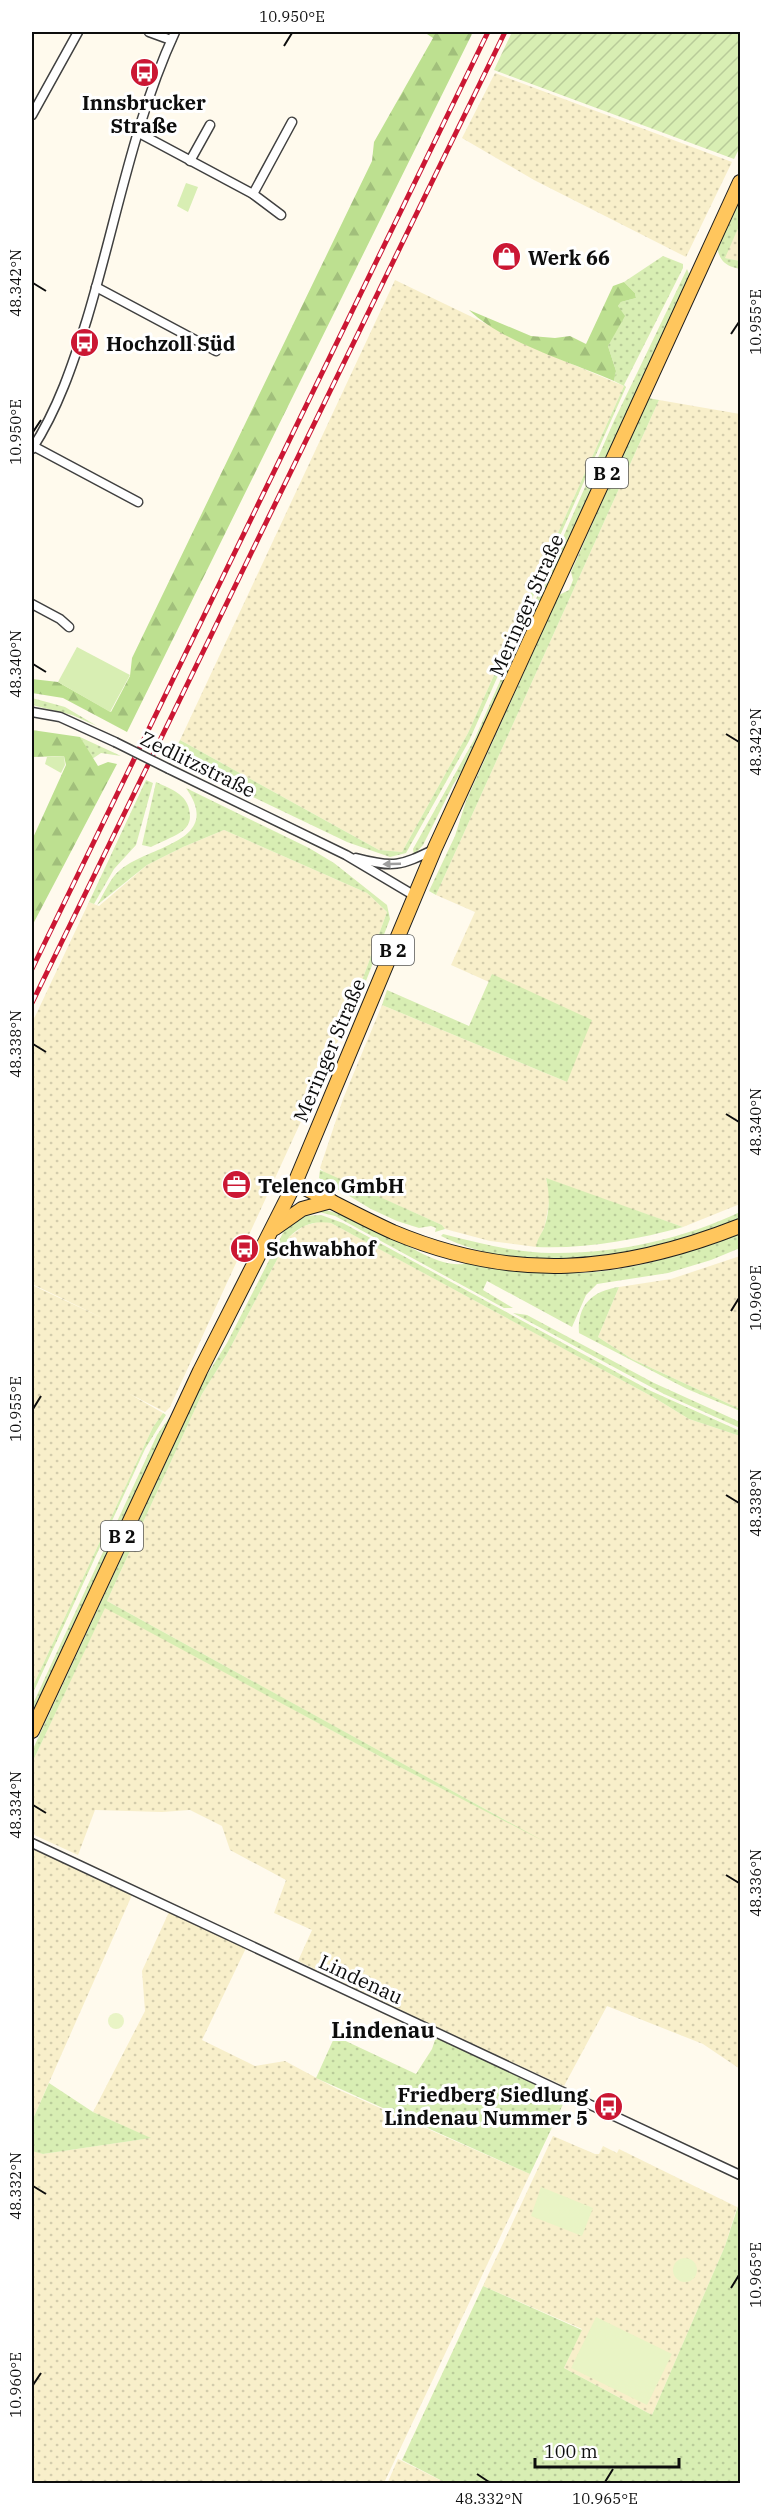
<svg xmlns="http://www.w3.org/2000/svg" width="772" height="2515" viewBox="0 0 772 2515" font-family="'IBM Plex Serif',serif">
	<style>
		.farmland { fill: url(#farmland-dots) }
		.grass { fill: url(#grass-dots) }
		.forest { fill: url(#forest-firs) }
		.park { fill: #d8eeb3 }
		.garden { fill: url(#garden-furrows) }
		.pitch { fill: #e9f4c5 }
		.lines { fill: none; stroke-linecap: round; stroke-linejoin: round }
		.minor-casing { stroke: #404040; stroke-width: 11 }
		.primary-casing { stroke: #1e1e1e; stroke-width: 16 }
		.minor { stroke: #fff; stroke-width: 8 }
		.primary { stroke: #ffc65d; stroke-width: 14 }
		.rail-casing { stroke: #cb1733; stroke-width: 5 }
		.rail { stroke: #fff; stroke-width: 3; stroke-dasharray: 9; stroke-linecap: butt }
		.minor-bridge-casing { stroke: #404040; stroke-width: 11; stroke-linecap: butt }
		.minor-bridge { stroke: #fff; stroke-width: 8 }
		.oneway { fill: #9e9e9e }
		.ticks { fill: none; stroke: #0d0d0d; stroke-width: 2 }
		.labels { text-anchor: middle; dominant-baseline: central; stroke-width: 6; stroke-linejoin: round; paint-order: stroke }
		.shield { fill: #fff; stroke: #565656; stroke-width: 1.5 }
		.shield-label { font-size: 18px; font-weight: bold; fill: #0d0d0d }
		.poi-label { font-size: 20px; font-weight: bold; fill: #0d0d0d; stroke: #fff; text-anchor: start }
		.street-label { font-size: 20px; fill: #0d0d0d; stroke: #fff }
		.quarter-label { font-size: 22px; font-weight: bold; fill: #0d0d0d; stroke: #fff }
		.neatline { fill: none; stroke: #0d0d0d; stroke-width: 2 }
		.ticks-label { font-size: 15px; text-anchor: middle; fill: #0d0d0d }
	</style>
	<defs>
		<pattern id="farmland-dots" width="8" height="8" patternUnits="userSpaceOnUse" patternTransform="scale(1.5)"><rect width="8" height="8" fill="#f8efca"/><path d="M2 2h.1M6 6h.1" fill="none" stroke="#d3ccac" stroke-width="1.8" stroke-linecap="round"/></pattern>
		<pattern id="grass-dots" width="8" height="8" patternUnits="userSpaceOnUse" patternTransform="scale(1.5)"><rect width="8" height="8" fill="#d8eeb3"/><path d="M2 2h.1M6 6h.1" fill="none" stroke="#b8cb99" stroke-width="1.8" stroke-linecap="round"/></pattern>
		<pattern id="forest-firs" width="22" height="20" patternUnits="userSpaceOnUse" patternTransform="scale(1.5)"><rect width="22" height="20" fill="#bde090"/><path d="M5 1l3.5 6h-7zM16 11l3.5 6h-7z" fill="#a1bf7b"/></pattern>
		<pattern id="garden-furrows" width="10" height="10" patternUnits="userSpaceOnUse" patternTransform="scale(1.5)"><rect width="10" height="10" fill="#d8eeb3"/><path d="M-1 1l2-2M0 10L10 0M9 11l2-2" fill="none" stroke="#b8cb99"/></pattern>
	</defs>
	<rect width="100%" height="100%" fill="#fffaed"/>
	<g class="farmland">
		<polygon points="495,73 732,162 686,257 534,180 462,138"/>
		<polygon points="740,224 740,261 724,258"/>
		<polygon points="395,280 555,357 624,386 468,733 402,852 379,850 180,740"/>
		<polygon points="659,400 740,414 740,1204 683,1227 546,1179 550,1194 548,1209 545,1225 536,1247 490,1241 445,1229 442,1225 325,1173 320,1168 343,1099 382,1005 567,1082 492,974 489,982 451,965 475,912 436,895"/>
		<polygon points="224,830 367,893 387,912 348,1019 170,1407 165,1412 128,1393 163,1413 153,1427 32,1688 32,1285 109,1321 32,1284 32,1023 89,902 99,906 147,865 183,847"/>
		<polygon points="321,1221 331,1223 385,1252 653,1397 689,1419 740,1436 740,2069 703,2044 607,2006 564,2086 439,2029 298,1961 312,1930 274,1913 286,1880 230,1850 222,1826 190,1810 162,1812 95,1810 78,1855 32,1834 32,1763 105,1607 394,1764 525,1831 107,1601 202,1394 227,1354 289,1237 304,1226"/>
		<polygon points="740,1256 740,1409 632,1359 598,1337 619,1287 671,1279"/>
		<polygon points="32,1848 132,1895 32,2121"/>
		<polygon points="169,1912 246,1948 202,2040 255,2066 285,2061 337,2089 530,2174 384,2483 32,2484 32,2150 43,2154 150,2138 93,2112 145,2011 142,1971"/>
		<polygon points="553,2136 595,2154 599,2154 603,2146 617,2153 619,2149 737,2207 725,2246 652,2415 564,2368 582,2329 483,2286"/>
		<polygon points="398,2459 446,2483 387,2484"/>
	</g>
	<g class="grass">
		<path d="M740 197V224L725 258 740 261V269C726 266 720 262 717 247Z"/>
		<polygon points="663,256 683,264 683,268 624,385 626,387 469,741 406,853 390,857 347,842 171,758 180,740 379,850 402,852 468,733 624,386 614,381 616,371 608,346 620,311 618,306 621,302 636,298 635,293 624,282"/>
		<polygon points="687,269 690,276 475,752 453,785 423,845 414,855 413,849 475,738 614,421"/>
		<polygon points="648,398 659,400 436,895 429,891 455,836 466,801 559,595 569,590 573,580 571,572"/>
		<polygon points="32,698 65,707 97,726 72,715 32,705"/>
		<polygon points="80,737 121,756 101,753 92,759"/>
		<polygon points="146,780 153,783 136,845 114,869 94,904 89,902"/>
		<path d="M156 782C173 790 190 795 190 817 190 823 186 829 181 832 172 838 160 842 151 847L142 845Z"/>
		<path d="M186 788 309 848 334 863 387 905 390 919 352 1017 348 1019 387 912 367 893 224 830 183 847 147 865 97 905C104 894 110 878 120 870 150 845 224 842 186 788Z"/>
		<polygon points="492,974 592,1020 567,1082 382,1005 387,990 469,1026"/>
		<polygon points="320,1170 442,1225 445,1229 435,1232 436,1228 431,1226 419,1228 397,1221 371,1209 319,1178"/>
		<path d="M546 1178 683 1227C635 1240 586 1249 536 1247 537 1239 541 1235 544 1228 550 1211 550 1195 546 1178Z"/>
		<path d="M321 1209C348 1215 374 1229 398 1241 419 1251 447 1271 471 1262 511 1266 555 1276 595 1272 645 1267 694 1252 740 1232V1248L711 1260 668 1273 597 1284 586 1295 572 1327 487 1281 483 1290 513 1308H504L335 1216 315 1211Z"/>
		<path d="M740 1212V1219C654 1256 529 1280 441 1236L443 1234C479 1243 516 1253 552 1253 616 1254 683 1239 740 1212Z"/>
		<path d="M302 1213 304 1216 321 1215 343 1223 651 1391 740 1431V1436L689 1419 653 1397 331 1223C314 1220 301 1225 289 1237L227 1354 202 1394 107 1601 547 1843 394 1764 105 1608 32 1763V1751L205 1378 227 1343 287 1225Z"/>
		<path d="M619 1287 598 1337 632 1359 740 1409V1411L687 1389 579 1333C577 1304 593 1291 619 1287Z"/>
		<polygon points="513,1313 527,1315 654,1383 740,1422 740,1428 664,1394"/>
		<polygon points="163,1413 166,1415 145,1449 32,1695 32,1688 153,1427"/>
		<polygon points="169,1418 169,1421 32,1718 32,1706 157,1435"/>
		<polygon points="335,2036 416,2074 432,2049 436,2037 566,2098 530,2174 316,2078"/>
		<polygon points="49,2083 93,2112 151,2138 43,2154 32,2151 32,2121"/>
		<polygon points="740,2200 740,2483 446,2483 402,2460 483,2286 582,2330 564,2368 652,2415 725,2246"/>
	</g>
	<g class="forest">
		<polygon points="424,32 473,32 127,732 63,698 32,693 32,679 58,682 111,712 130,676 132,658 372,161 374,142 433,38"/>
		<path d="M624 282 635 293 636 298 621 302 618 306 625 316 608 346 616 371 614 381C571 362 502 342 469 310L531 336 555 338 570 336 586 344 613 286Z"/>
		<polygon points="32,730 80,737 98,766 108,762 117,764 32,926 32,840 66,765 64,756 32,757"/>
	</g>
	<g class="park">
		<polygon points="186,183 198,187 188,212 177,206"/>
		<polygon points="77,647 130,675 110,712 58,682"/>
		<polygon points="64,756 65,765 61,773 45,764 47,757"/>
	</g>
	<polygon class="garden" points="512,32 740,32 740,147 734,159 494,70"/>
	<g class="pitch">
		<circle cx="116" cy="2021" r="8"/>
		<polygon points="541,2187 593,2208 582,2236 531,2216"/>
		<circle cx="685" cy="2270" r="12"/>
		<polygon points="596,2317 672,2354 647,2405 571,2368"/>
	</g>
	<g class="lines">
		<defs>
			<g id="minor">
				<polyline points="149,32 171,40"/>
				<polyline points="32,115 78,32"/>
				<polyline points="137,132 253,194 281,215"/>
				<polyline points="190,161 210,125"/>
				<polyline points="253,194 292,122"/>
				<polyline points="96,287 216,351"/>
				<polyline points="33,446 138,502"/>
				<path d="M32 449C58 409 73 364 87 319 116 223 133 123 175 32"/>
				<polyline points="32,604 60,619 69,627"/>
				<polyline points="32,712 60,717 115,742"/>
				<polyline points="169,769 346,855 415,896"/>
				<path d="M356 858C394 868 400 866 435 849"/>
				<polyline points="32,1843 740,2175"/>
			</g>
			<g id="primary">
				<path d="M295 1183C327 1199 360 1217 393 1232 514 1283 621 1273 740 1226"/>
				<polyline points="275,1228 302,1209 331,1201"/>
				<polyline points="32,1731 200,1371 295,1183 435,848 740,182"/>
			</g>
		</defs>
		<use href="#minor" class="minor-casing"/>
		<use href="#primary" class="primary-casing"/>
		<use href="#minor" class="minor"/>
		<use href="#primary" class="primary"/>
		<defs>
			<g id="rail">
				<polyline points="32,969 488,32"/>
				<polyline points="32,1003 505,32"/>
			</g>
		</defs>
		<use href="#rail" class="rail-casing"/>
		<use href="#rail" class="rail"/>
		<defs>
			<polyline id="minor-bridge" points="115,742 169,769"/>
		</defs>
		<use href="#minor-bridge" class="minor-bridge-casing"/>
		<use href="#minor-bridge" class="minor-bridge"/>
	</g>
	<defs><path id="oneway-solid" d="M-6-.8H1V-3.2L6.5 0L1 3.2V.8H-6Z" transform="scale(1.5)"/></defs>
	<use class="oneway" href="#oneway-solid" transform="translate(392 864) rotate(178)"/>
	<path class="ticks" d="M284 46 292 33M33 283 46 291M731 334 739 322M33 432 41 420M33 664 46 672M726 734 739 742M33 1044 46 1052M726 1114 739 1122M731 1311 739 1298M33 1409 41 1396M726 1495 739 1503M33 1805 46 1813M726 1875 739 1883M33 2186 46 2194M731 2288 739 2275M33 2385 41 2373M477 2474 489 2482M605 2482 613 2469"/>
	<defs>
		<symbol id="bus-disc" viewBox="-11 -11 22 22"><circle r="9.5" fill="#cb1733" stroke="#fff"/><path d="M-5-6H5V4H4V6H2V4H-2V6H-4V4H-5ZM-3.5-4V0h7V-4ZM-3.5 1.2v1.5H-2V1.2ZM2 1.2v1.5H3.5V1.2Z" fill="#fff"/></symbol>
		<symbol id="shop-disc" viewBox="-11 -11 22 22"><circle r="9.5" fill="#cb1733" stroke="#fff"/><path d="M-5-2.5h2.3a2.7 3.5 0 0 1 5.4 0H5L5.5 6h-11ZM-1.5-2.5h3a1.5 2.3 0 0 0-3 0Z" fill="#fff"/></symbol>
		<symbol id="office-disc" viewBox="-11 -11 22 22"><circle r="9.5" fill="#cb1733" stroke="#fff"/><path d="M-6-3h4V-5.5h4V-3h4V5H-6ZM-1-4.5V-3h2v-1.5ZM-6 0V1H6V0Z" fill="#fff"/></symbol>
	</defs>
	<g fill-rule="evenodd">
		<use href="#bus-disc" x="128" y="56" width="33" height="33"/>
		<use href="#shop-disc" x="490" y="240" width="33" height="33"/>
		<use href="#bus-disc" x="68" y="326" width="33" height="33"/>
		<use href="#office-disc" x="220" y="1168" width="33" height="33"/>
		<use href="#bus-disc" x="228" y="1232" width="33" height="33"/>
		<use href="#bus-disc" x="592" y="2090" width="33" height="33"/>
	</g>
	<g class="labels">
		<g class="shield">
			<rect x="586" y="458" width="42" height="30" rx="4.5"/>
			<rect x="372" y="935" width="42" height="30" rx="4.5"/>
			<rect x="101" y="1521" width="42" height="30" rx="4.5"/>
		</g>
		<g class="shield-label">
			<text x="607" y="473">B 2</text>
			<text x="393" y="950">B 2</text>
			<text x="122" y="1536">B 2</text>
		</g>
		<g class="poi-label">
			<text x="144" y="102" text-anchor="middle">Innsbrucker<tspan x="144" dy="23">Straße</tspan></text>
			<text x="528" y="257">Werk 66</text>
			<text x="106" y="343">Hochzoll Süd</text>
			<text x="258" y="1185">Telenco GmbH</text>
			<text x="266" y="1248">Schwabhof</text>
			<text x="588" y="2094" text-anchor="end">Friedberg Siedlung<tspan x="588" dy="23">Lindenau Nummer 5</tspan></text>
		</g>
		<g class="street-label">
			<text transform="translate(526 605) rotate(-66)">Meringer Straße</text>
			<text transform="translate(198 764) rotate(26)">Zedlitzstraße</text>
			<text transform="translate(329 1050) rotate(-67)">Meringer Straße</text>
			<text transform="translate(361 1979) rotate(25)">Lindenau</text>
		</g>
		<g class="quarter-label">
			<text x="383" y="2029">Lindenau</text>
		</g>
	</g>
	<rect width="772" height="2515" fill="none" stroke="#ffffff" stroke-width="66"/>
	<path d="M535 2458v9h144v-9" fill="none" stroke="#0d0d0d" stroke-width="3"/>
	<text x="544" y="2458" font-size="18" fill="#0d0d0d" stroke="#ffffff" stroke-width="4.5" paint-order="stroke">100 m</text>
	<rect x="33" y="33" width="706" height="2449" class="neatline"/>
	<g class="ticks-label">
		<text x="292" y="22">10.950°E</text>
		<text transform="translate(16 283) rotate(-90)" y="5">48.342°N</text>
		<text transform="translate(756 322) rotate(-90)" y="5">10.955°E</text>
		<text transform="translate(16 432) rotate(-90)" y="5">10.950°E</text>
		<text transform="translate(16 664) rotate(-90)" y="5">48.340°N</text>
		<text transform="translate(756 742) rotate(-90)" y="5">48.342°N</text>
		<text transform="translate(16 1044) rotate(-90)" y="5">48.338°N</text>
		<text transform="translate(756 1122) rotate(-90)" y="5">48.340°N</text>
		<text transform="translate(756 1298) rotate(-90)" y="5">10.960°E</text>
		<text transform="translate(16 1409) rotate(-90)" y="5">10.955°E</text>
		<text transform="translate(756 1503) rotate(-90)" y="5">48.338°N</text>
		<text transform="translate(16 1805) rotate(-90)" y="5">48.334°N</text>
		<text transform="translate(756 1883) rotate(-90)" y="5">48.336°N</text>
		<text transform="translate(16 2186) rotate(-90)" y="5">48.332°N</text>
		<text transform="translate(756 2275) rotate(-90)" y="5">10.965°E</text>
		<text transform="translate(16 2385) rotate(-90)" y="5">10.960°E</text>
		<text x="489" y="2504">48.332°N</text>
		<text x="605" y="2504">10.965°E</text>
	</g>
</svg>
